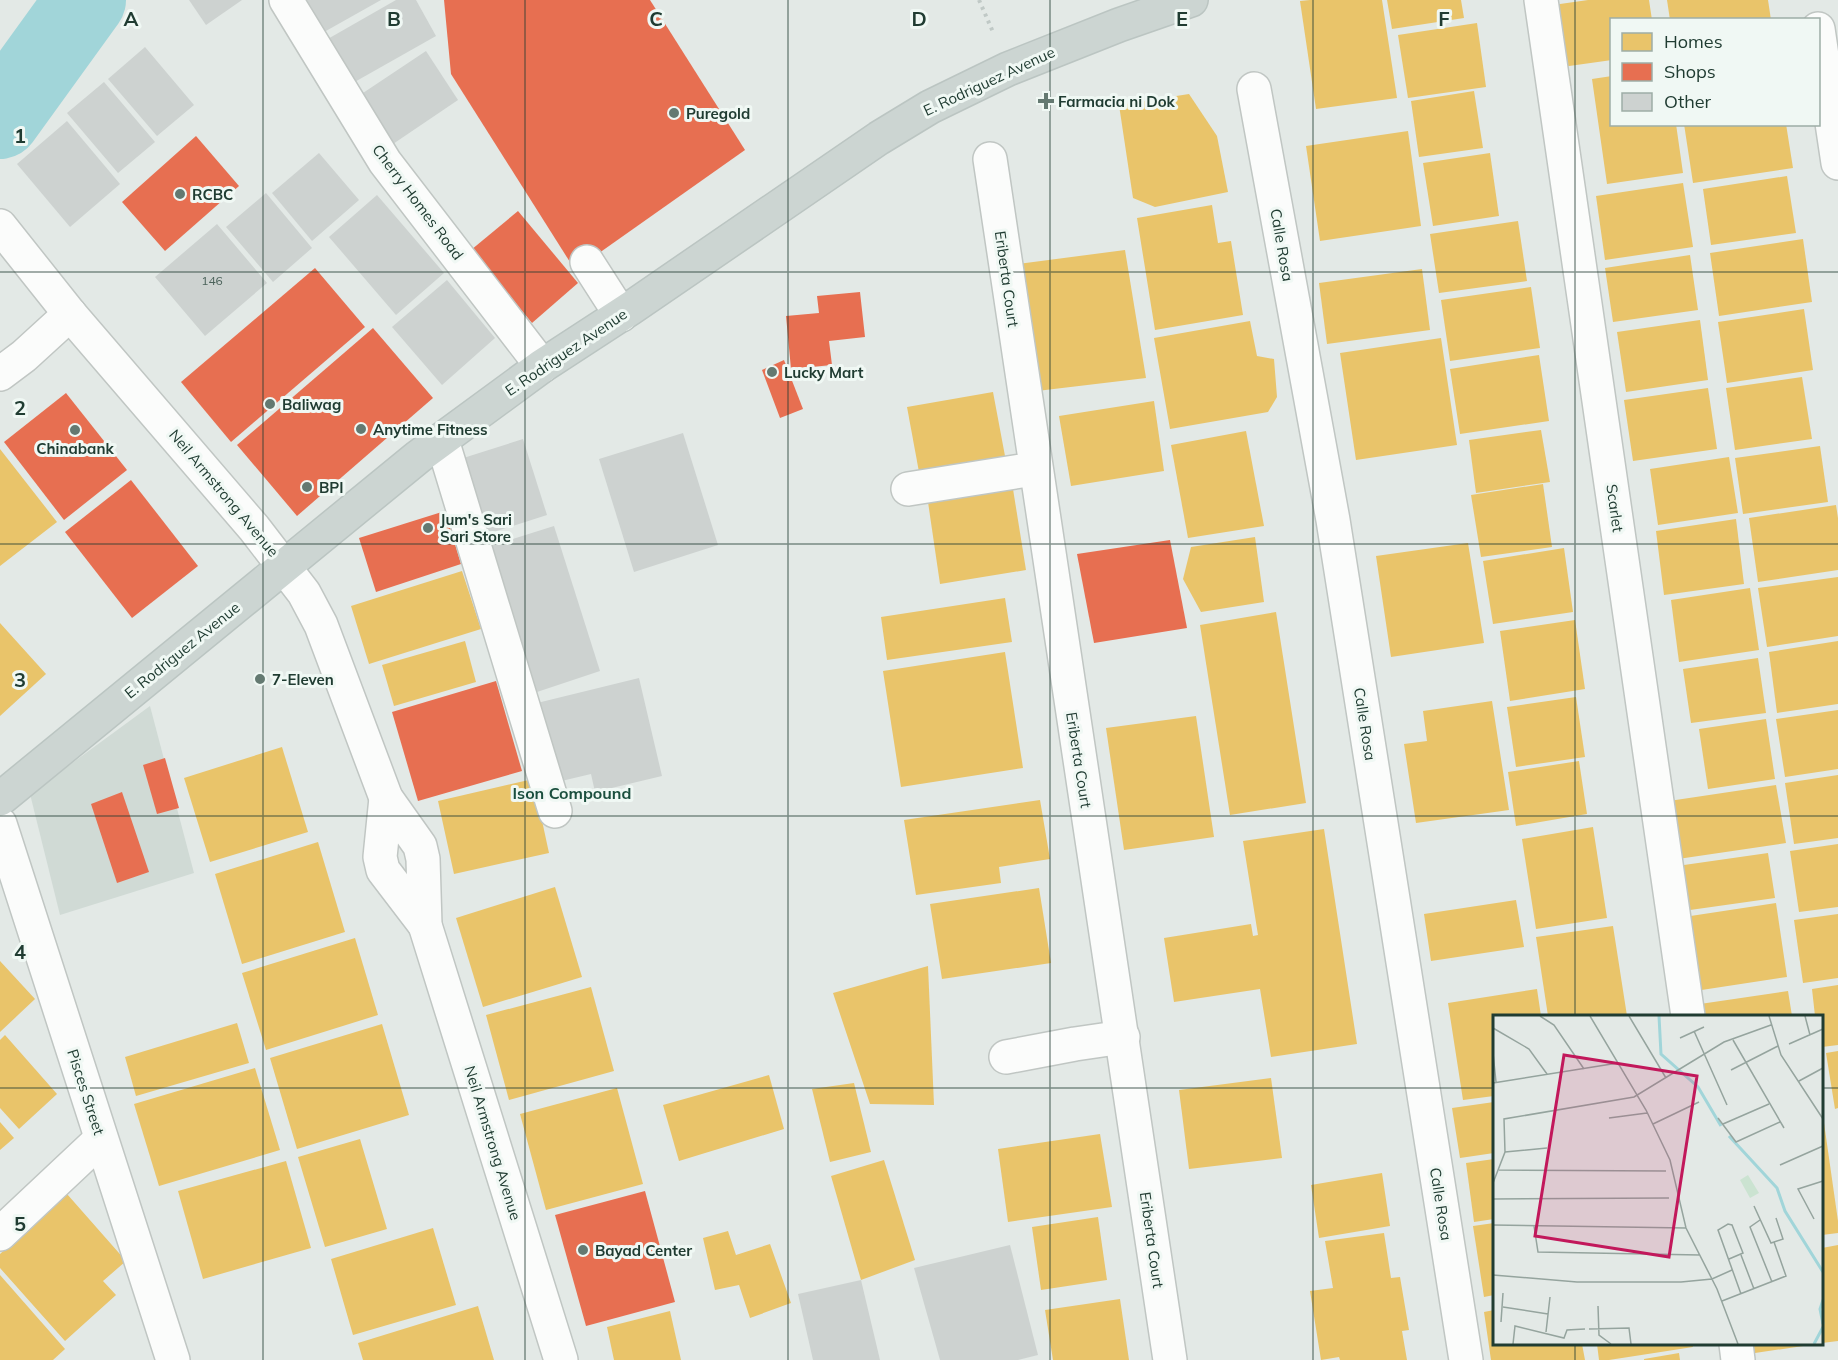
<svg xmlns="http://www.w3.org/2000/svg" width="1838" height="1360" viewBox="0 0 1838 1360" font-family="Mulish,sans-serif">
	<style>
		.built { fill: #d0dad5 }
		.homes { fill: #e9c46a }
		.shops { fill: #e76f51 }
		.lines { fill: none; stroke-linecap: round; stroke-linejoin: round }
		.river { stroke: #a1d5d9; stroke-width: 80 }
		.building { fill: #cdd2d0 }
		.minor-casing { stroke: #c0c6c3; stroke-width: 36 }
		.major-casing { stroke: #bbc5c2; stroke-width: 36 }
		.path { stroke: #c0c9c6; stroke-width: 4; stroke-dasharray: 3 4.5; stroke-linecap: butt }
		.minor { stroke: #fbfcfb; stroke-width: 33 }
		.major { stroke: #ccd5d2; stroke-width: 33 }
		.grid { fill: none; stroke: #203c32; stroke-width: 1.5; stroke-opacity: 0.55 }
		.poi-dot { fill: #647971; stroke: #f0f8f4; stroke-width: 2 }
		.labels { text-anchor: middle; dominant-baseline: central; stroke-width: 6; stroke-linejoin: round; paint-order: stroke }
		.number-label { font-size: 12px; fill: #4b625a }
		.street-label { font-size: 15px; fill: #203c32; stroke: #f0f8f4 }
		.poi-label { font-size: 15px; font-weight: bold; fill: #203c32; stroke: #f0f8f4; text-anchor: start }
		.neighbourhood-label { font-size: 16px; font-weight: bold; fill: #1b4f3e; stroke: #f0f8f4 }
		.inset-river { fill: none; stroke: #a1d5d9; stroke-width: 3 }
		.inset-road { fill: none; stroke: #95a49e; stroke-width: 1.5 }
		.view { fill: #c2185b; fill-opacity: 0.15; stroke: #c2185b; stroke-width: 3 }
		.inset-edge { fill: none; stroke: #203c32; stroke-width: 3 }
		.grid-label { font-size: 20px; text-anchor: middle; font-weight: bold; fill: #203c32; stroke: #f0f8f4; stroke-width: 6; stroke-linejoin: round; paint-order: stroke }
	</style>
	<rect width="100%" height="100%" fill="#e3e9e6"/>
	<polygon class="built" points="150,706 194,873 60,915 30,794"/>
	<g class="homes">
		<polygon points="1310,0 1382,0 1397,98 1316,109 1300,1"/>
		<polygon points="1387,0 1461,0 1464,18 1392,29"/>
		<polygon points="1588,0 1649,0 1652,20 1612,20 1612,60 1562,67 1553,5"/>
		<polygon points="1667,0 1768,0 1771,20 1670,20"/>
		<polygon points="1477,23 1486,87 1408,98 1398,35"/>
		<polygon points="1612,76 1612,124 1676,124 1683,173 1607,184 1592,79"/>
		<polygon points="1474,91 1483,148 1419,157 1411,101"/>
		<polygon points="1189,94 1217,136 1228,192 1155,207 1133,198 1119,105"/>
		<polygon points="1684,124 1786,124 1793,168 1693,183"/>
		<polygon points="1408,131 1421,226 1320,241 1306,146"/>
		<polygon points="1490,153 1499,216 1433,226 1423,163"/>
		<polygon points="1787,176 1796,233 1711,245 1703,189"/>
		<polygon points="1683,183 1693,247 1605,260 1596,196"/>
		<polygon points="1212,205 1218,243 1231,241 1243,315 1155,330 1137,218"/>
		<polygon points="1518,221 1527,281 1439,293 1430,234"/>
		<polygon points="1803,239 1812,302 1719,316 1710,253"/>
		<polygon points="1125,250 1146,378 1037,391 1018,264"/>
		<polygon points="1690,255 1698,310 1613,322 1605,268"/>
		<polygon points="1422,269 1430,330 1327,344 1319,283"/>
		<polygon points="1531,287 1540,348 1450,361 1441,300"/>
		<polygon points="1804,309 1813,370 1727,383 1718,322"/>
		<polygon points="1700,320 1708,380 1626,392 1617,332"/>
		<polygon points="1250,321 1257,356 1274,359 1277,397 1268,412 1170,429 1154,338"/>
		<polygon points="1441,338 1457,445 1356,460 1340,353"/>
		<polygon points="1539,355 1549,421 1460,434 1450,369"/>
		<polygon points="1802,377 1812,439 1735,450 1726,388"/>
		<polygon points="1708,388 1717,449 1633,461 1624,400"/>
		<polygon points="993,392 1005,456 919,472 907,407"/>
		<polygon points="1154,401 1164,471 1071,486 1059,416"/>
		<polygon points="1541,430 1550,482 1476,493 1469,440"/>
		<polygon points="1246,431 1264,526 1188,538 1171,445"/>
		<polygon points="1820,446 1828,502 1743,514 1735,458"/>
		<polygon points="0,449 57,522 0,566"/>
		<polygon points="1729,457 1738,513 1658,525 1650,469"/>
		<polygon points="1543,484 1552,547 1481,557 1471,495"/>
		<polygon points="1013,489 1026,570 940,584 928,502"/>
		<polygon points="1836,505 1838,518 1838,570 1758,582 1749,518"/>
		<polygon points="1736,519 1744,584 1664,595 1656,531"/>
		<polygon points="1255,537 1264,602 1201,612 1183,579 1191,547"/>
		<polygon points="1468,543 1484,643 1391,657 1376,556"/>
		<polygon points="1564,548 1573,612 1493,624 1483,561"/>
		<polygon points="462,571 481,629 369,664 351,606"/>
		<polygon points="1838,577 1838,636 1767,647 1758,588"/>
		<polygon points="1750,588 1759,650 1679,662 1671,600"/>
		<polygon points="1005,598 1012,642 887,660 881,617"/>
		<polygon points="1276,612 1306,803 1230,815 1200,625"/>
		<polygon points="1575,620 1585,689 1510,701 1500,631"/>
		<polygon points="0,623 46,674 0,716"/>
		<polygon points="465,641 476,682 394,706 382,665"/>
		<polygon points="1838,641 1838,704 1777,713 1769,652"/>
		<polygon points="1005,652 1023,768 901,787 883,671"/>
		<polygon points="1758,658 1766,713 1691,723 1683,669"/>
		<polygon points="1576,697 1585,757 1516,767 1507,707"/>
		<polygon points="1492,701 1509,810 1416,823 1404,744 1427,741 1423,711"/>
		<polygon points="1838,710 1838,769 1785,777 1776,719"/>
		<polygon points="1196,716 1214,837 1124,850 1106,728"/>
		<polygon points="1766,719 1775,779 1708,789 1699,729"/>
		<polygon points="282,747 308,832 210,862 184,778"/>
		<polygon points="1579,761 1587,814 1516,826 1508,772"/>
		<polygon points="1838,775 1838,838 1794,844 1785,783"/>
		<polygon points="533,779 549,853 454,874 438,801"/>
		<polygon points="1776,785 1786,843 1678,859 1669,801"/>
		<polygon points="1040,800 1050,859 999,867 1001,883 916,895 904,820"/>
		<polygon points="1593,827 1607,918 1536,929 1522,839"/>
		<polygon points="1324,829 1357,1044 1271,1057 1260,989 1174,1002 1164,938 1251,924 1253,936 1258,935 1243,841"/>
		<polygon points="318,842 345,932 242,964 215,874"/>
		<polygon points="1838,844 1838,907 1799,912 1790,851"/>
		<polygon points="1768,853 1775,898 1683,911 1677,866"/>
		<polygon points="555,887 582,977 483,1007 456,918"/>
		<polygon points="1039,888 1051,963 942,979 930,904"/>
		<polygon points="1516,900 1524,947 1431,961 1424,914"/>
		<polygon points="1776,903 1787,977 1695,991 1684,917"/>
		<polygon points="1838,914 1838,978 1803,983 1794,920"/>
		<polygon points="1613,926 1627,1016 1548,1016 1536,937"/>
		<polygon points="355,938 378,1015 266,1050 242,973"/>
		<polygon points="0,961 35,999 0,1032"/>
		<polygon points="928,966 934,1105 870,1104 833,993"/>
		<polygon points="1838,985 1838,1045 1822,1047 1822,1016 1815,1016 1812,989"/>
		<polygon points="591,987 614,1071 509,1100 486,1015"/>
		<polygon points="1537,989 1541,1016 1494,1016 1494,1096 1463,1100 1448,1003"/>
		<polygon points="1788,991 1792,1016 1702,1016 1700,1004"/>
		<polygon points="237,1023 249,1063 136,1096 125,1057"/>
		<polygon points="382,1024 409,1115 297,1149 270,1058"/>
		<polygon points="5,1035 57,1094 19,1129 0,1108 0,1040"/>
		<polygon points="1838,1051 1838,1108 1835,1109 1826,1053"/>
		<polygon points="255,1068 280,1150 159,1186 134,1104"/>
		<polygon points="769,1075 784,1129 679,1161 663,1105"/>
		<polygon points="1271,1078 1282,1158 1189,1169 1179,1090"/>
		<polygon points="854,1083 871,1152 830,1162 812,1089"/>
		<polygon points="617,1088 643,1184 546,1210 520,1114"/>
		<polygon points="1494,1102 1494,1153 1460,1158 1452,1108"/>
		<polygon points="0,1122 14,1138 0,1150"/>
		<polygon points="1822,1123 1824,1123 1838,1221 1838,1233 1822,1235"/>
		<polygon points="1100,1134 1112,1207 1008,1222 998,1149"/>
		<polygon points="360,1139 387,1229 325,1247 298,1157"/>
		<polygon points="1494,1159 1494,1219 1474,1222 1466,1163"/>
		<polygon points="884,1160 915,1260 861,1280 831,1176"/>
		<polygon points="286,1161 311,1248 203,1279 178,1191"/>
		<polygon points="1382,1173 1390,1226 1319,1238 1311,1185"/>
		<polygon points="67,1194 126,1261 103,1281 116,1295 65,1341 0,1268 0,1254"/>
		<polygon points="1098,1217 1107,1280 1041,1290 1032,1227"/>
		<polygon points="1494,1223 1494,1295 1484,1297 1473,1226"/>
		<polygon points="433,1228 456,1305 353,1335 331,1259"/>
		<polygon points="728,1231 736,1255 770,1244 791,1303 750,1318 739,1285 715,1290 703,1238"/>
		<polygon points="1384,1233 1391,1278 1400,1277 1409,1330 1402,1331 1407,1360 1340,1360 1339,1357 1321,1360 1310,1291 1333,1288 1325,1241"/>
		<polygon points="1838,1245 1838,1341 1822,1343 1822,1248"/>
		<polygon points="0,1275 65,1349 53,1360 0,1360"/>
		<polygon points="1120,1299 1129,1360 1053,1360 1045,1310"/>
		<polygon points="478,1306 494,1360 363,1360 358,1343"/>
		<polygon points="1494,1310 1494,1344 1582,1344 1585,1360 1491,1360 1484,1312"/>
		<polygon points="670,1311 681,1360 614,1360 607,1327"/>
		<polygon points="1597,1344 1692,1344 1693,1347 1609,1360 1599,1360"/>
		<polygon points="1753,1344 1810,1344 1810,1345 1755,1353"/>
		<polygon points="1679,1353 1680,1360 1644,1360 1644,1359"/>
	</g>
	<g class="shops">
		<polygon points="444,0 650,0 745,150 575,270 451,74"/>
		<polygon points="196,136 239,186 165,251 122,202"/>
		<polygon points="518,211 578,283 532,323 471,250"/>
		<polygon points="315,268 365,327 231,442 181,382"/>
		<polygon points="860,292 865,337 829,341 832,365 791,369 786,316 819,313 817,296"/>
		<polygon points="373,328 433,398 297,516 237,445"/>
		<polygon points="784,360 803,409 780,418 762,370"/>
		<polygon points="66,393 127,470 64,520 4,442"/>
		<polygon points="131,480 198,566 132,618 65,532"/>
		<polygon points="445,511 461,564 376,592 359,538"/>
		<polygon points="1170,540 1187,628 1094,643 1077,554"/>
		<polygon points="496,681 522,771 418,801 392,712"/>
		<polygon points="165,758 179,808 157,814 143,765"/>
		<polygon points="122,792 149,872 117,883 91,804"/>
		<polygon points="645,1191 675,1302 586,1326 555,1215"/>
	</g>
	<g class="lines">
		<polyline class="river" points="0,119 86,0"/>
	</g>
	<g class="building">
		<polygon points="189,0 242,0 206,25"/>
		<polygon points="296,0 381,0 317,36"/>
		<polygon points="396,0 416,0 436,36 344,88 319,44"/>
		<polygon points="145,47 194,105 157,136 108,79"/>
		<polygon points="426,51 458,100 390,146 357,97"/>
		<polygon points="104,82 155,142 118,173 67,113"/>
		<polygon points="67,121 120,184 70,227 17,164"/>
		<polygon points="319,153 359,200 312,241 272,193"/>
		<polygon points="266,193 312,248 273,282 226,227"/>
		<polygon points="377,195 444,273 396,315 329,237"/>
		<polygon points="217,224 267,283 205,336 155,277"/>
		<polygon points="447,280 495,338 442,385 392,327"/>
		<polygon points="683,433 718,545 634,572 599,459"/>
		<polygon points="523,439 547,515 481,536 457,460"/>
		<polygon points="554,526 600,671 534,693 487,547"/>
		<polygon points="639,678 662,776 595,792 591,774 553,783 533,704"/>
		<polygon points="1010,1245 1038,1355 1018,1360 940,1360 914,1268"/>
		<polygon points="861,1280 880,1360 813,1360 798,1294"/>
	</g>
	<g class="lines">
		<defs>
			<g id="minor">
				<polyline points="286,0 385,162 542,366"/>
				<polyline points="1541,0 1688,1016"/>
				<polyline points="1818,29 1838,163"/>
				<polyline points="1254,89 1333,520 1466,1360"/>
				<path d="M990 159C1047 560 1111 960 1170 1360"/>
				<polyline points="0,226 70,314 254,528 304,593 321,625 386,798 420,846 423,859 425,925 561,1360"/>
				<polyline points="587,262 621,315"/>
				<polyline points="0,374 24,356 70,314"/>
				<polyline points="442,440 555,811"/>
				<polyline points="908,489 1034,469"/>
				<polyline points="386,798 380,857 383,870 425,925"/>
				<polyline points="0,824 173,1360"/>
				<polyline points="1006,1057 1075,1044 1123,1037"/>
				<polyline points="0,1234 101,1139"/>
				<polyline points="1736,1344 1738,1360"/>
			</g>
			<polyline id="major" points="0,799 418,457 542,366 631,308 879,138 930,107 1008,69 1119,25 1191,0"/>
		</defs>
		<use href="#minor" class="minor-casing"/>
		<use href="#major" class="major-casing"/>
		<polyline class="path" points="979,0 993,32"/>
		<use href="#minor" class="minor"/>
		<use href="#major" class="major"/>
	</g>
	<path class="grid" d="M263 0V1360M525 0V1360M788 0V1360M1050 0V1360M1313 0V1360M1575 0V1016M0 272H1838M0 544H1838M0 816H1838M0 1088H1494M1822 1088H1838M1575 1344V1360"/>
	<g class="poi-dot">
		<path d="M1043 92h6v6h6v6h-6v6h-6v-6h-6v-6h6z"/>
		<circle cx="674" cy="113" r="6"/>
		<circle cx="180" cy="194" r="6"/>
		<circle cx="772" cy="372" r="6"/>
		<circle cx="270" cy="404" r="6"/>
		<circle cx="361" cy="429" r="6"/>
		<circle cx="75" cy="430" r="6"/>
		<circle cx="307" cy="487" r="6"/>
		<circle cx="428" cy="528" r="6"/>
		<circle cx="260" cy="679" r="6"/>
		<circle cx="583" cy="1250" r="6"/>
	</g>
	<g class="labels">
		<g class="number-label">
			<text x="212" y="280">146</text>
		</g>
		<g class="street-label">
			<text transform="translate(989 81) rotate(-25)">E. Rodriguez Avenue</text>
			<text transform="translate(418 202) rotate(53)">Cherry Homes Road</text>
			<text transform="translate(1282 245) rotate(80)">Calle Rosa</text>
			<text transform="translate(1007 279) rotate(82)">Eriberta Court</text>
			<text transform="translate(566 352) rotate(-34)">E. Rodriguez Avenue</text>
			<text transform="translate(224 493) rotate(50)">Neil Armstrong Avenue</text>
			<text transform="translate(1615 508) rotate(82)">Scarlet</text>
			<text transform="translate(182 650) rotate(-39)">E. Rodriguez Avenue</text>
			<text transform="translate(1365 724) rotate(81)">Calle Rosa</text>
			<text transform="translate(1079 760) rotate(81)">Eriberta Court</text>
			<text transform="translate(86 1092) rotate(72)">Pisces Street</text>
			<text transform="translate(493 1143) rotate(73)">Neil Armstrong Avenue</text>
			<text transform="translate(1441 1204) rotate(81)">Calle Rosa</text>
			<text transform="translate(1152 1240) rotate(82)">Eriberta Court</text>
		</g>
		<g class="poi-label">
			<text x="1058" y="101">Farmacia ni Dok</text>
			<text x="686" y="113">Puregold</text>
			<text x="192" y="194">RCBC</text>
			<text x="784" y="372">Lucky Mart</text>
			<text x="282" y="404">Baliwag</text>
			<text x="373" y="429">Anytime Fitness</text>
			<text x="75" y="448" text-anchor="middle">Chinabank</text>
			<text x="319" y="487">BPI</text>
			<text x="440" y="519">Jum's Sari<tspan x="440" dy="17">Sari Store</tspan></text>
			<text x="272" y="679">7-Eleven</text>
			<text x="595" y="1250">Bayad Center</text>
		</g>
		<g class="neighbourhood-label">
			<text x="572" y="793">Ison Compound</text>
		</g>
	</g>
	<g transform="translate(1493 1015)">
		<rect width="330" height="330" fill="#e3e9e6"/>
		<path d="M255 160 266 178 257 183 247 165Z" fill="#cbe3d1"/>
		<path class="inset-river" d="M166 1 168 39 205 72 228 111M236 121 284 173 292 196 330 257M330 285 327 294 330 309M321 329 330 312"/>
		<path class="inset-road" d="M47 1 61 10 91 54M97 1 153 95 177 145 193 213 224 274 245 329M136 1 173 63M276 1 288 40 330 104M312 1 317 20M0 13 36 34 54 59M201 16 234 90M187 23 211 12M240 25 291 113M296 29 330 14M0 38 3 67M238 55 285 31M306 66 330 53M0 68 125 48M116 103 154 98M225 103 243 127 287 107M160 109 206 87M230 109 276 89M12 137 54 133M287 150 330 131M6 155 173 156M0 168 12 137 11 104 141 82 231 27 278 10M0 184 176 183M261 191 278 228 290 224 283 203M321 204 305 174 330 166M267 205 257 212 279 267M0 210 193 213M41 211 45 237 207 240M248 240 261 274M236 244 250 238 239 210 235 209 225 215 248 279M0 260 84 267H188L219 264 239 255M229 286 293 261 281 227M105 291 106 320 118 329M10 292 55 299M8 307 10 278M96 314 136 313 138 329M53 317 57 282M20 329 22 311 71 323 74 315 92 314"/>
		<path class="view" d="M71 40 204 61 176 242 42 221Z"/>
		<rect width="330" height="330" class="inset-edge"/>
	</g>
	<g class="grid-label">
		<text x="131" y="26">A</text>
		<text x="394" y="26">B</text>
		<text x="656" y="26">C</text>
		<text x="919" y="26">D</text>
		<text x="1182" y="26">E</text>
		<text x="1444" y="26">F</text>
		<text x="20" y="143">1</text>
		<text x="20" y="415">2</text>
		<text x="20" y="687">3</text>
		<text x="20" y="959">4</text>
		<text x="20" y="1231">5</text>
	</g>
	<rect x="1610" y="18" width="210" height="108" fill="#f0f8f4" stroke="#9dada6" stroke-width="1.5"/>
	<rect x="1622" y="33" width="30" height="18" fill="#e9c46a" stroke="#9dada6" stroke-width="1.5"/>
	<text x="1664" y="48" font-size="18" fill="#203c32">Homes</text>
	<rect x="1622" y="63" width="30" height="18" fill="#e76f51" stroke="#9dada6" stroke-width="1.5"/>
	<text x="1664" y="78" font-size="18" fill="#203c32">Shops</text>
	<rect x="1622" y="93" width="30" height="18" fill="#cdd2d0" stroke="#9dada6" stroke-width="1.5"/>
	<text x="1664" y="108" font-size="18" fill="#203c32">Other</text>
</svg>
